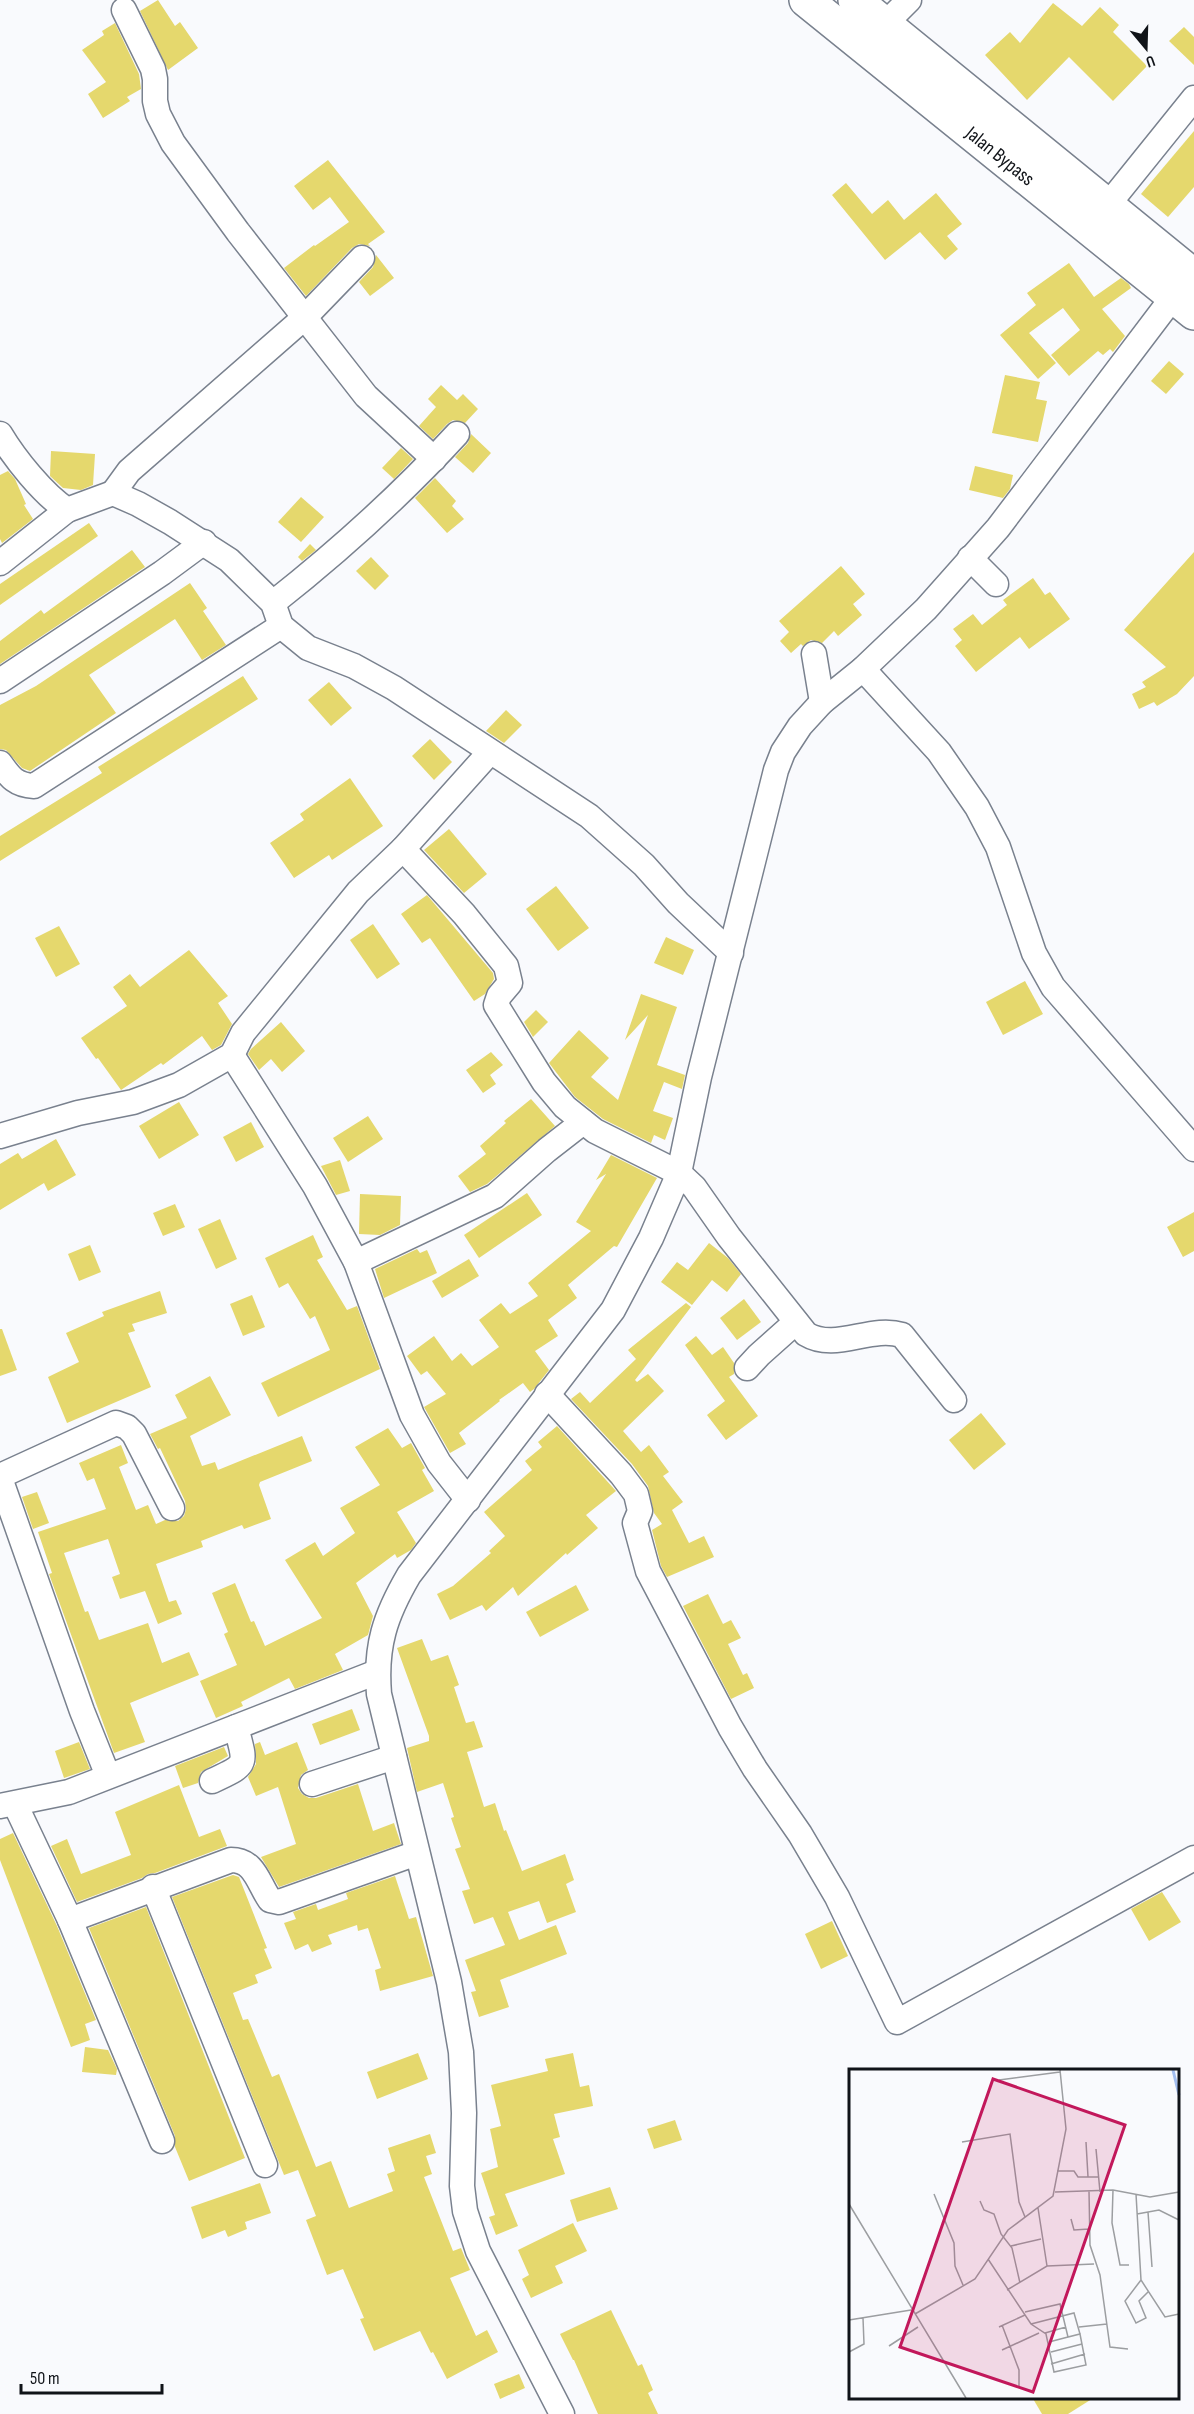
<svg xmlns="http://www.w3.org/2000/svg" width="1194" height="2414" viewBox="0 0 1194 2414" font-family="'Sofia Sans Condensed',sans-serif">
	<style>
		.building { fill: #e5d86d }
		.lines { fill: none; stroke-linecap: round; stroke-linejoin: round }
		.minor-casing { stroke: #79818e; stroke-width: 27 }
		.highway-casing { stroke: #79818e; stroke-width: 36 }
		.minor { stroke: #fff; stroke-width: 24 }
		.highway { stroke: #fff; stroke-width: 33 }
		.labels { text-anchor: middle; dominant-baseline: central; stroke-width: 5; stroke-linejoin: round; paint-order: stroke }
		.street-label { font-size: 20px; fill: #101318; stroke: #f9fafd }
		.inset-river { fill: none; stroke: #a3bef0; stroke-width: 3 }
		.inset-road { fill: none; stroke: #9c9ea1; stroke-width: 1.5 }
		.view { fill: #c2185b; fill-opacity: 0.15; stroke: #c2185b; stroke-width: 3 }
		.inset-edge { fill: none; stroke: #101318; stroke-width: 3 }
	</style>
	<rect width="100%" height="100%" fill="#f9fafd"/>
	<g class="building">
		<polygon points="158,0 175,26 180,22 198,48 168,70 140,11"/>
		<polygon points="1053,3 1082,26 1100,7 1119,25 1113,32 1147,66 1113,101 1069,57 1027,100 985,55 1010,32 1020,43"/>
		<polygon points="115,23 139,74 141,89 127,97 130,101 103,118 88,94 106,82 82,50 104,35 102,31"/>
		<polygon points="1184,27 1194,37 1194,65 1169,41"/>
		<polygon points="1194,131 1194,187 1168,217 1141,194"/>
		<polygon points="328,160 385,232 368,244 370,246 359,244 352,248 306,296 284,268 314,245 315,246 349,222 330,197 313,210 294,186"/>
		<polygon points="846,183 872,214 888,200 904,220 936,193 962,224 947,236 958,249 945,260 920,232 885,260 832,195"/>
		<polygon points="376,255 394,278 370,296 359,282 373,267"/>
		<polygon points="1069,263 1094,297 1121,278 1129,284 1131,288 1102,309 1125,336 1113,352 1110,349 1103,355 1098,351 1069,376 1051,355 1080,330 1063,308 1029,333 1056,363 1038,379 1000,335 1036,305 1027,293"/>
		<polygon points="1169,361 1184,374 1166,394 1151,381"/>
		<polygon points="1005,375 1040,382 1036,399 1047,401 1038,442 992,433"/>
		<polygon points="441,385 457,400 463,394 478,409 465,423 453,420 447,424 433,439 419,426 436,407 428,399"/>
		<polygon points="471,434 491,453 473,473 455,457 468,443"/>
		<polygon points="401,448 413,459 394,479 382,468"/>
		<polygon points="51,451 95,454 93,485 81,490 63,488 50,476"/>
		<polygon points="975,466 1013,475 1010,489 1003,498 969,490"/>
		<polygon points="8,471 15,479 26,504 24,505 33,519 2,543 0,539 0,475"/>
		<polygon points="435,478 456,501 452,506 464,519 447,533 415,498"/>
		<polygon points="301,497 324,517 301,542 278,522"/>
		<polygon points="89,523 98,536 0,605 0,584"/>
		<polygon points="310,544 316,550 302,561 298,557"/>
		<polygon points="132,550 145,567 0,664 0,641 41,610 44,614"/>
		<polygon points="1194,552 1194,676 1177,694 1157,706 1154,702 1139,709 1132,694 1146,687 1142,682 1166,667 1124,630"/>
		<polygon points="371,557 389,576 375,590 356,571"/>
		<polygon points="841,566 865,594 853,604 862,615 838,636 834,631 822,643 811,640 803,646 801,644 791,653 780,641 789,632 779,621"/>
		<polygon points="1033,578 1045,595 1050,592 1070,619 1029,649 1020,637 976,672 955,646 962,640 953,629 973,614 982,625 1007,605 1003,600"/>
		<polygon points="190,583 207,608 203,611 226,645 202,660 175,619 89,675 116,713 30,771 22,768 6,750 0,749 0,705 36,686"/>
		<polygon points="243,676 258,699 0,861 0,836 102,773 98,767"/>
		<polygon points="329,682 352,708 331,726 308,700"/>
		<polygon points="506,710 522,725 504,743 486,731"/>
		<polygon points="430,739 452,762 434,780 412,756"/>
		<polygon points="350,778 383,826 332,860 329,855 294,878 270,843 304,820 300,814"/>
		<polygon points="449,829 487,874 464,893 424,850"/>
		<polygon points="556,886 589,928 558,951 526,909"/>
		<polygon points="427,895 493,973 494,979 485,994 474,1001 430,938 422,943 401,914"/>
		<polygon points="373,924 400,964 377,979 350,940"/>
		<polygon points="59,926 80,964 56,977 35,938"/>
		<polygon points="666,937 694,950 683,975 654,963"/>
		<polygon points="189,950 228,996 218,1003 232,1024 221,1045 212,1050 202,1036 163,1065 161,1063 121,1090 98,1058 96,1059 81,1038 127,1006 113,987 130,974 140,987"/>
		<polygon points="1025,981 1043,1014 1003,1035 986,1002"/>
		<polygon points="641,994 677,1007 657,1065 685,1075 682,1089 664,1082 653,1111 673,1118 665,1140 654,1135 651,1143 603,1119 575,1097 549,1063 579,1030 609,1058 591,1077 618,1100 648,1015 625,1040"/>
		<polygon points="536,1010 548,1022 533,1037 524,1022"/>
		<polygon points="281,1022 305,1051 282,1072 271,1059 259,1070 248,1054 251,1049"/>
		<polygon points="491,1052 503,1065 490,1075 496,1084 483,1093 466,1070"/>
		<polygon points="531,1099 555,1126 487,1184 470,1192 458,1176 486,1154 480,1146 506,1123 504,1121"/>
		<polygon points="179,1102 199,1135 159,1159 139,1126"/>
		<polygon points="368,1116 383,1139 348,1162 333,1138"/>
		<polygon points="251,1122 264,1147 236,1162 223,1137"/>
		<polygon points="56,1139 76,1175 48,1191 44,1183 0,1210 0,1164 18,1153 22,1159"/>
		<polygon points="611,1155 657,1178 617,1247 614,1246 568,1285 577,1298 548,1320 558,1336 535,1351 549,1370 534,1389 530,1392 523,1383 499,1400 500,1401 459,1433 466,1444 450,1453 424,1407 446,1394 427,1371 421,1375 407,1356 434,1336 452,1361 461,1353 472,1366 499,1347 479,1320 501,1303 510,1314 538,1296 528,1283 591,1231 576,1222 606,1174 596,1180"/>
		<polygon points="340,1160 350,1191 336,1195 321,1166"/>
		<polygon points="527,1193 542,1215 479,1258 464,1235"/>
		<polygon points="360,1194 401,1196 400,1225 380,1235 359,1234"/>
		<polygon points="175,1204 185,1227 163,1236 153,1213"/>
		<polygon points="1194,1212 1194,1251 1183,1257 1167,1227"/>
		<polygon points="220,1219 237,1259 216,1269 198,1229"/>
		<polygon points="313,1235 323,1257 317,1260 347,1310 357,1306 380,1369 278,1417 261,1383 330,1350 315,1316 310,1319 288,1283 279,1288 265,1258"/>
		<polygon points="709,1243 728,1258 741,1274 727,1292 712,1280 692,1305 661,1282 677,1262 688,1270"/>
		<polygon points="90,1245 101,1272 79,1281 68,1254"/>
		<polygon points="417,1249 420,1253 427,1250 437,1273 384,1298 375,1269"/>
		<polygon points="469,1259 479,1276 442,1298 432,1281"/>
		<polygon points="160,1291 167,1313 132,1324 135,1331 128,1333 151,1387 67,1423 48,1377 79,1362 66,1333 104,1316 102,1312"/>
		<polygon points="252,1295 265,1327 243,1336 230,1304"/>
		<polygon points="744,1299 761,1322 737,1340 720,1318"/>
		<polygon points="686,1303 691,1307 635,1380 637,1382 648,1374 664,1391 623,1431 641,1452 649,1445 669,1472 663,1476 683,1502 672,1510 689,1543 704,1536 714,1557 667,1577 661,1566 652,1530 662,1524 654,1513 648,1486 632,1464 571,1399 580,1392 590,1403 636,1359 628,1350"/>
		<polygon points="0,1329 2,1329 17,1370 0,1376"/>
		<polygon points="696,1336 712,1355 723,1347 734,1363 734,1374 729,1377 758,1416 726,1440 707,1415 725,1401 685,1345"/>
		<polygon points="210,1376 231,1415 190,1436 202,1466 215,1462 218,1470 302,1436 312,1461 260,1482 259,1485 271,1519 244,1529 242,1525 201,1541 203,1547 156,1564 169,1602 176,1600 182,1614 158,1624 145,1591 120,1599 112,1577 120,1574 108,1539 64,1553 85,1612 88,1611 99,1640 148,1623 162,1663 189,1652 199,1675 130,1703 145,1742 114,1753 49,1574 52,1573 38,1532 106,1509 94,1478 87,1481 79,1463 121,1445 128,1463 119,1467 136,1510 148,1505 156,1524 165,1520 178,1521 184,1516 186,1509 185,1501 160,1448 158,1449 150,1434 187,1418 175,1395"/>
		<polygon points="981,1413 1006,1444 974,1470 949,1440"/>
		<polygon points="557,1426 616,1491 586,1515 598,1528 567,1555 566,1553 518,1596 513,1587 486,1611 482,1605 450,1620 437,1594 453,1586 491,1553 489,1551 505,1536 484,1512 532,1470 525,1461 542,1447 538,1442"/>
		<polygon points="388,1428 402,1448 411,1443 425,1468 422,1470 434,1491 397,1512 416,1543 411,1550 397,1558 395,1554 356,1583 373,1616 368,1635 335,1654 343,1670 295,1689 289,1678 241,1702 243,1706 216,1718 200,1681 237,1665 224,1634 228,1632 212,1593 235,1583 251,1622 254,1621 265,1646 322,1618 285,1560 315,1542 323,1556 355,1533 340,1508 380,1485 355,1447"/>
		<polygon points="37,1492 49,1523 33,1529 22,1497"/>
		<polygon points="576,1585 589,1610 540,1637 526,1612"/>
		<polygon points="708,1594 723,1624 731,1620 741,1638 728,1644 743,1675 747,1673 754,1688 731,1699 683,1606"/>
		<polygon points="422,1639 431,1661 448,1655 459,1685 454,1687 466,1723 474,1721 483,1747 467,1752 484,1807 495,1803 504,1831 506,1830 522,1871 565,1854 574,1880 566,1884 576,1912 547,1923 539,1901 508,1912 519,1940 556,1925 567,1954 500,1980 509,2007 479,2017 471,1992 476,1991 465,1960 505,1945 493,1917 474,1924 462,1891 470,1889 455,1849 461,1847 451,1818 454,1817 443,1783 417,1792 407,1748 429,1741 429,1736 397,1648"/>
		<polygon points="352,1709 360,1730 320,1745 312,1724"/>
		<polygon points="79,1742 90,1769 64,1778 55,1751"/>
		<polygon points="260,1742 265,1755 297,1742 308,1770 301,1775 298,1788 302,1794 309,1798 316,1798 358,1784 373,1831 394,1823 401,1844 279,1887 261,1857 296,1844 278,1787 256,1796 248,1777 256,1764 255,1744"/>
		<polygon points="224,1747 228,1756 201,1772 198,1783 183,1788 175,1766"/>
		<polygon points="179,1785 199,1837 220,1829 227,1846 155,1873 148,1874 142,1878 77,1902 51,1846 67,1839 81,1874 131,1855 115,1812"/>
		<polygon points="13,1833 57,1926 96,2020 85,2024 90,2040 71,2047 0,1860 0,1839"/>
		<polygon points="233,1875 239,1877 267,1948 264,1949 272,1968 255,1975 258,1983 233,1993 243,2020 248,2019 272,2077 279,2074 316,2167 331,2161 349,2208 393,2191 387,2174 395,2171 388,2148 430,2134 436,2153 426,2156 432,2174 424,2177 453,2251 461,2248 470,2270 450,2278 476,2336 487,2330 498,2352 447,2379 433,2352 431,2353 420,2331 374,2351 360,2319 364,2318 343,2269 327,2275 306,2220 316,2216 298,2170 284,2175 172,1897"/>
		<polygon points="395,1876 409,1919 416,1917 433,1976 380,1991 375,1970 381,1968 368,1928 358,1931 357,1925 328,1935 332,1944 312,1952 308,1944 295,1950 284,1923 296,1919 293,1912 316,1904 318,1910 348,1899 346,1893"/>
		<polygon points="1162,1892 1181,1922 1149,1941 1131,1909"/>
		<polygon points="146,1907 245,2158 189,2181 175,2147 175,2136 89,1928"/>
		<polygon points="832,1921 848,1956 821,1969 805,1934"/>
		<polygon points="85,2047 108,2050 117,2069 116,2075 82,2072"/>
		<polygon points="418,2053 428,2079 377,2099 367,2072"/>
		<polygon points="573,2053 580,2087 589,2085 593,2106 554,2114 560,2137 553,2139 565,2174 505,2194 518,2226 496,2235 489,2217 495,2215 481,2173 498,2167 490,2129 501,2126 491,2085 548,2071 545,2059"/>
		<polygon points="675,2120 682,2140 654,2149 647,2129"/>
		<polygon points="260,2183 271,2213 245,2222 247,2229 228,2237 225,2230 202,2239 191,2207"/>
		<polygon points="610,2187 618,2209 577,2222 570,2200"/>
		<polygon points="573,2223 587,2251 555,2266 563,2283 531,2298 522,2279 529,2275 518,2250"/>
		<polygon points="611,2310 638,2366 642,2364 653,2390 648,2393 658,2414 598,2414 574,2360 573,2360 560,2334"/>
		<polygon points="519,2374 525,2388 500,2399 494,2384"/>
		<polygon points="1032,2397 1095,2397 1068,2414 1042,2414"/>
	</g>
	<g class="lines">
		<defs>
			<g id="minor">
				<polyline points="124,10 153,69 155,79 155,101 158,114 173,143 238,232 366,396 434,459"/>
				<polyline points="885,24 909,0"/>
				<polyline points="1107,206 1194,98"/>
				<path d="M0 434C15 459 43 494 67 510L113 493 138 504 170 522 229 560 273 603 281 626 308 648 354 666 394 688 589 816 644 865 678 903 731 953"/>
				<polyline points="113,493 129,471 304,318 362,258"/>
				<polyline points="970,558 996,584"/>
				<polyline points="0,563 67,510"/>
				<path d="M273 603C339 551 400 496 457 434"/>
				<polyline points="814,654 822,702"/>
				<polyline points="863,669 939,752 977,807 998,847 1034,953 1053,987 1194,1149"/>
				<polyline points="0,681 162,573 204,542"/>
				<path d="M0 763C10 777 15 785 34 786L281 626"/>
				<path d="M403 849 464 914 506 966 510 983 499 996 496 1005 544 1082 565 1107 595 1131 679 1173 694 1187 729 1237 806 1334C836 1352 870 1325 902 1335L954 1400"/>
				<polyline points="232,1055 315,1186 356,1262 412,1415 439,1463 468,1500"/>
				<polyline points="0,1136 78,1113 133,1102 179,1085 232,1055 243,1033 358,892 403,849 490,752"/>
				<polyline points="356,1262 495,1196 547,1150 583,1122"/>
				<polyline points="747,1368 759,1355 796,1322"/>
				<polyline points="547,1394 621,1474 636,1494 640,1511 635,1523 648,1571 730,1727 755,1769 800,1834 837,1897 897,2022 1194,1858"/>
				<polyline points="0,1476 116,1423 127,1427 134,1434 172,1508"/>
				<polyline points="0,1478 82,1711 108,1776"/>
				<path d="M212 1781C249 1764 246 1765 236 1727"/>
				<polyline points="312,1784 394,1757"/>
				<polyline points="15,1804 70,1920 162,2141"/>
				<polyline points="0,1806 69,1792 377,1672"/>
				<polyline points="153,1887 265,2165"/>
				<path d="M70 1920 231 1860C255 1860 258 1883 270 1900L279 1902 417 1853"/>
				<path d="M562 2414 478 2251 465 2211 462 2186 464 2113 461 2052 449 1982 379 1694C375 1646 385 1616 409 1575L613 1310 651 1238 679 1173 699 1077 776 770 783 752 800 726 822 702 863 669 926 609 998 528 1173 297"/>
			</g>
			<g id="highway">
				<path id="s1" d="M806 0 1194 313"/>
				<polyline points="855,0 1194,276"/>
			</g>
		</defs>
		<use href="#minor" class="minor-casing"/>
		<use href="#highway" class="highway-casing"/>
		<use href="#minor" class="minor"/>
		<use href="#highway" class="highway"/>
	</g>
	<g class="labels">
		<g class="street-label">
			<text stroke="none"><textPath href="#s1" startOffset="249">Jalan Bypass</textPath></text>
		</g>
	</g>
	<g transform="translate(849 2069)">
		<rect width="330" height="330" fill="#f9fafd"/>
		<path class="inset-river" d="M324 1 330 26"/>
		<path class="inset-road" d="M150 11 211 3M113 73 161 65 170 133 176 148M237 73 239 108M247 80 251 123M208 102H225L229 108H249M264 121 263 154 271 196H280M240 122 241 176 251 206 261 278 279 280M206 123 264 121 301 128 330 123M85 125 105 174 106 197 114 216M287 125 292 211 316 248 330 245M131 132 135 141 145 145 152 165 163 179 171 214M0 135 117 329M189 139 198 197M299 143 303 198M288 145 310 141 330 151M222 150 225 161 240 160M162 177 192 170M139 190 182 255 197 265 205 303 237 296 231 265 219 268 211 235 176 243M292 211 276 232 287 254 297 249 290 232 299 223M158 221 198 197 245 195M66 245 126 210 159 161 204 127 217 60 211 1M0 251 62 241M182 255 225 244 231 265M153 256 170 301V317M150 258 176 246M230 258 258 255M196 264 217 258M200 273 219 268M40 277 69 258M153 281 190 264M0 283 15 275 14 249M202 283 233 275M202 295 236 285"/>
		<path class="view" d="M144 10 276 56 184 323 51 278Z"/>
		<rect width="330" height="330" class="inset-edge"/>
	</g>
	<g transform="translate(1146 48) rotate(161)" stroke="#f9fafd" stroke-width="4.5" paint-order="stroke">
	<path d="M0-4.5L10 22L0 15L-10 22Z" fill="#101318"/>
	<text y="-9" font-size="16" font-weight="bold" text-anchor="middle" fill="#101318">U</text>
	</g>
	<path d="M21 2384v9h141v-9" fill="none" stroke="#101318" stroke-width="3"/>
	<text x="30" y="2384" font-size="18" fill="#101318" stroke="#f9fafd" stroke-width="4.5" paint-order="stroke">50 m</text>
</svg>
